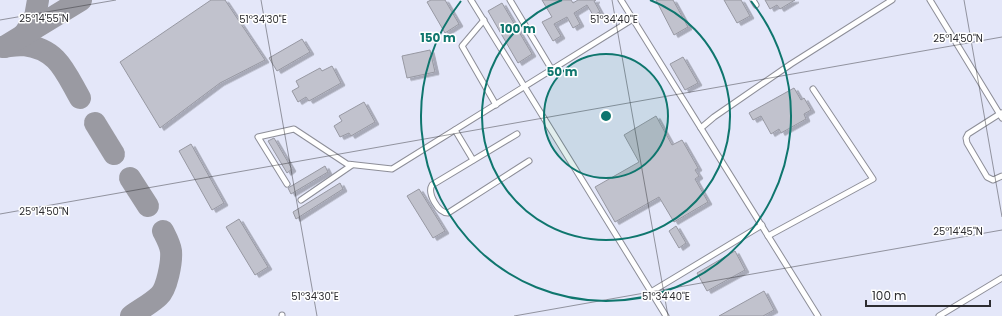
<svg xmlns="http://www.w3.org/2000/svg" width="1002" height="316" viewBox="0 0 1002 316" font-family="Poppins,sans-serif">
	<style>
		.built { fill: #e4e7f9 }
		.lines { fill: none; stroke-linecap: round; stroke-linejoin: round }
		.taxiway { stroke: #9a9aa2; stroke-width: 22 }
		.building { fill: #c1c2cd; stroke: #9798a2; filter: url(#shadow) }
		.lane-casing { stroke: #8d8e98; stroke-width: 7 }
		.lane { stroke: #fff; stroke-width: 5 }
		.ticks { fill: none; stroke: #2d2d31; stroke-width: 1; stroke-opacity: 0.45 }
		.ring { fill: none; stroke: #0f766e; stroke-width: 2 }
		.ticks-label { font-size: 10px; text-anchor: middle; fill: #2d2d31; stroke: #fff; stroke-width: 3; stroke-linejoin: round; paint-order: stroke }
		.centre { fill: #0f766e; stroke: #fff; stroke-width: 2 }
		.ring-label { font-size: 12px; text-anchor: middle; font-weight: bold; fill: #0f766e; stroke: #fff; stroke-width: 3; stroke-linejoin: round; paint-order: stroke }
	</style>
	<defs>
		<filter id="shadow"><feDropShadow dx="4" dy="2.5" stdDeviation="0" flood-color="#0004"/></filter>
	</defs>
	<rect width="100%" height="100%" fill="#f2f3fe"/>
	<rect class="built" x="0" y="0" width="1002" height="316"/>
	<g class="lines">
		<g class="taxiway">
			<polyline points="23,35 25,33 35,17 38,0"/>
			<path d="M3 47C10 46 17 45 24 45 58 49 65 72 80 98"/>
			<polyline points="4,47 81,0"/>
			<polyline points="95,123 114,154"/>
			<polyline points="130,178 148,206"/>
			<path d="M131 316C139 310 152 303 159 296 167 289 172 262 171 251 170 244 166 237 163 231"/>
		</g>
	</g>
	<g class="building">
		<polygon points="211,0 225,0 265,60 220,83 160,128 120,62"/>
		<polygon points="431,0 445,0 459,24 445,33 427,2"/>
		<polygon points="542,0 571,0 573,3 578,0 596,0 594,1 600,12 593,15 587,5 574,13 580,24 573,28 567,17 554,24 561,36 553,41 542,22 552,17"/>
		<polygon points="656,0 673,0 688,27 674,35"/>
		<polygon points="724,0 741,0 750,16 737,23"/>
		<polygon points="765,0 795,0 780,9 777,5 770,9"/>
		<polygon points="502,3 532,54 518,63 488,11"/>
		<polygon points="302,39 310,52 277,71 269,58"/>
		<polygon points="430,50 435,72 407,78 402,56"/>
		<polygon points="683,57 698,83 685,90 670,64"/>
		<polygon points="332,66 341,83 309,101 306,97 298,102 292,91 299,87 296,81 320,68 322,71"/>
		<polygon points="794,88 801,100 804,98 811,110 804,114 806,119 781,133 779,129 771,134 761,116 753,120 749,113"/>
		<polygon points="364,102 375,122 351,136 349,133 340,137 334,126 342,121 339,116"/>
		<polygon points="656,116 672,145 682,140 698,168 695,170 699,176 695,179 708,202 674,222 659,197 615,222 595,187 639,162 624,135"/>
		<polygon points="274,138 292,169 287,173 268,141"/>
		<polygon points="191,144 224,203 212,210 179,151"/>
		<polygon points="325,166 328,172 291,194 288,188"/>
		<polygon points="340,183 343,189 296,219 293,212"/>
		<polygon points="419,189 445,231 433,238 407,196"/>
		<polygon points="239,219 268,267 255,275 226,227"/>
		<polygon points="676,226 686,243 679,248 669,231"/>
		<polygon points="735,251 745,270 707,291 697,273"/>
		<polygon points="764,291 774,310 763,316 719,316"/>
	</g>
	<g class="lines">
		<defs>
			<g id="lane">
				<polyline points="471,0 666,316"/>
				<polyline points="510,0 552,70"/>
				<polyline points="621,0 818,316"/>
				<polyline points="753,0 756,5"/>
				<polyline points="930,0 1002,118"/>
				<polyline points="484,20 462,46 496,105"/>
				<polyline points="1001,113 968,134 966,138 967,143 987,177 993,180 1002,176"/>
				<polyline points="701,128 714,117 791,64 892,0"/>
				<polyline points="455,130 473,160"/>
				<path d="M517 134 432 185C427 193 438 213 448 213L529 161"/>
				<polyline points="287,184 258,137 294,129 347,164 392,169 633,19"/>
				<polyline points="301,200 352,165"/>
				<polyline points="768,236 873,179 813,89"/>
				<polyline points="651,292 762,225"/>
				<polyline points="282,315 282,316"/>
				<polyline points="939,316 1002,278"/>
			</g>
		</defs>
		<use href="#lane" class="lane-casing"/>
		<use href="#lane" class="lane"/>
	</g>
	<path class="ticks" d="M261 0 317 316M612 0 668 316M964 0 1002 217M0 20 116 0M0 214 1002 37M514 316 1002 230"/>
	<circle cx="606" cy="116" r="62" fill="#0f766e" fill-opacity=".12"/>
	<g class="ring">
		<circle cx="606" cy="116" r="62"/>
		<path d="M650 0A124 124 0 1 1 562 0"/>
		<path d="M751 1A185 185 0 1 1 461 1"/>
	</g>
	<g class="ticks-label">
		<text x="44" y="22">25°14'55"N</text>
		<text x="263" y="23">51°34'30"E</text>
		<text x="614" y="23">51°34'40"E</text>
		<text x="958" y="42">25°14'50"N</text>
		<text x="44" y="215">25°14'50"N</text>
		<text x="958" y="235">25°14'45"N</text>
		<text x="315" y="300">51°34'30"E</text>
		<text x="666" y="300">51°34'40"E</text>
	</g>
	<circle cx="606" cy="116" r="6" class="centre"/>
	<g class="ring-label">
		<text x="518" y="33">100 m</text>
		<text x="438" y="42">150 m</text>
		<text x="562" y="76">50 m</text>
	</g>
	<path d="M866 300v6h124v-6" fill="none" stroke="#2d2d31" stroke-width="2"/>
	<text x="872" y="300" font-size="12" fill="#2d2d31" stroke="#ffffff" stroke-width="3" paint-order="stroke">100 m</text>
</svg>
